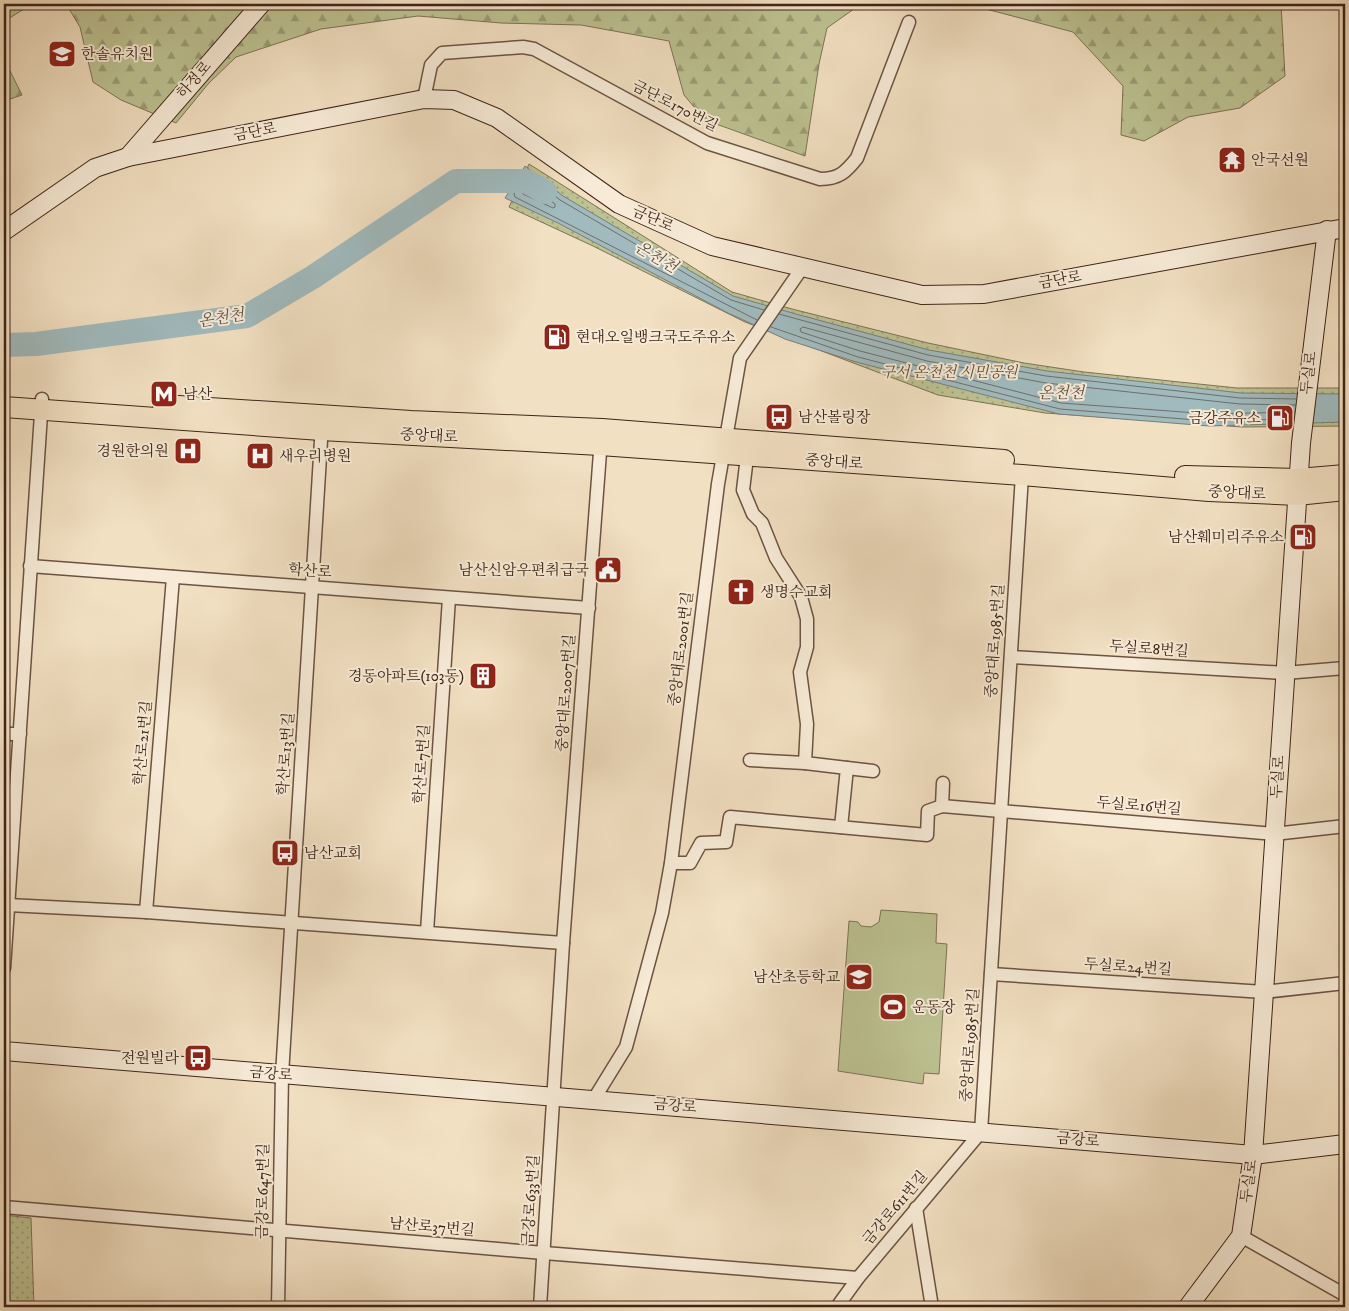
<svg xmlns="http://www.w3.org/2000/svg" width="1349" height="1311" viewBox="0 0 1349 1311" font-family="'IM FELL DW Pica','Noto Serif KR',serif">
	<style>
		.grass { fill: url(#grass-dots); stroke: #7e7354 }
		.forest { fill: url(#forest-firs); stroke: #7e7354 }
		.garden { fill: #bdc292; stroke: #7e7354 }
		.water { fill: #a0babe; stroke: #7a7e7b }
		.lines { fill: none; stroke-linecap: round; stroke-linejoin: round }
		.shore { stroke: #706f6a; stroke-width: 1 }
		.river { stroke: #a0babe; stroke-width: 24 }
		.street-casing { stroke: #6c5342; stroke-width: 15 }
		.secondary-casing { stroke: #402417; stroke-width: 20 }
		.primary-casing { stroke: #402417; stroke-width: 22 }
		.street { stroke: #f7ebd7; stroke-width: 12 }
		.secondary { stroke: #f7ebd7; stroke-width: 18 }
		.primary { stroke: #f2e0c2; stroke-width: 20 }
		.labels { text-anchor: middle; dominant-baseline: central; stroke-width: 4; stroke-linejoin: round; paint-order: stroke }
		.poi-label { font-size: 15px; fill: #402417; stroke: #f7ebd7; text-anchor: start }
		.street-label { font-size: 15px; fill: #402417; stroke: #f7ebd7 }
		.park-label { font-size: 15px; font-style: italic; fill: #5f4c36; stroke: #f7ebd7 }
		.water-label { font-size: 16px; font-style: italic; fill: #5d5149; stroke: #f7ebd7 }
	</style>
	<defs>
		<pattern id="grass-dots" width="8" height="8" patternUnits="userSpaceOnUse" patternTransform="scale(1.25)"><rect width="8" height="8" fill="#bdc292"/><path d="M2 2h.1M6 6h.1" fill="none" stroke="#9b9d76" stroke-width="1.8" stroke-linecap="round"/></pattern>
		<pattern id="forest-firs" width="22" height="20" patternUnits="userSpaceOnUse" patternTransform="scale(1.25)"><rect width="22" height="20" fill="#bdc292"/><path d="M5 1l3.5 6h-7zM16 11l3.5 6h-7z" fill="#9b9d76"/></pattern>
	</defs>
	<rect width="100%" height="100%" fill="#f2e0c2"/>
	<filter id="stains"><feTurbulence type="fractalNoise" baseFrequency=".004" numOctaves="4"/><feColorMatrix values="0 0 0 0 .2 0 0 0 0 .09 0 0 0 0 .02 0 0 0 .5 -.17"/></filter>
	<radialGradient id="worn" r=".72"><stop offset=".6" stop-color="#630" stop-opacity="0"/><stop offset="1" stop-color="#630" stop-opacity=".3"/></radialGradient>
	<g class="grass">
		<polygon points="529,164 732,292 792,309 928,343 1024,363 1084,372 1237,388 1345,388 1345,426 1242,427 1045,413 938,395 745,322 593,246 509,207"/>
		<polygon points="4,1215 31,1218 34,1307 4,1307"/>
	</g>
	<g class="forest">
		<polygon points="4,4 32,4 8,19 4,51"/>
		<polygon points="66,4 861,4 827,28 819,64 805,156 705,120 684,95 669,41 581,25 501,23 418,16 321,29 236,57 209,83 176,123 121,100 93,82 80,27"/>
		<polygon points="976,4 1281,4 1285,76 1240,108 1188,117 1144,141 1121,135 1123,86 1073,32 986,9"/>
		<polygon points="4,59 22,95 4,101"/>
	</g>
	<polygon class="garden" points="881,910 937,914 936,943 947,944 939,1074 924,1073 923,1084 838,1071 849,921 858,922 861,926 871,927 879,922"/>
	<polygon class="water" points="525,166 563,196 733,296 796,314 929,350 1047,371 1241,393 1345,394 1345,422 1209,426 1059,414 856,362 785,339 728,313 558,223 505,198"/>
	<g class="lines">
		<g class="shore">
			<polygon points="527,184 555,204 555,207 553,208 523,194 523,191"/>
			<polyline points="779,314 928,355 1046,376 1240,398 1296,399"/>
			<polyline points="757,320 515,197 514,194 525,175 528,175 560,200 731,300 764,310"/>
			<polyline points="771,327 858,357 1060,409 1209,421 1294,419"/>
			<polyline points="1295,412 1210,414 1061,403 860,351 801,332 800,329 803,327 927,361 1046,383 1240,404 1296,405"/>
		</g>
		<polyline class="river" points="4,345 36,344 247,316 313,277 456,181 526,181 545,192"/>
		<defs>
			<g id="street">
				<path d="M424 99 431 65 442 53 523 47 534 49 707 143 820 179C839 179 846 172 857 158L909 22"/>
				<polyline points="747,457 743,490 753,514 762,523 776,558 801,597 807,619 807,647 800,672 807,724 805,763 847,768 841,827"/>
				<polyline points="30,566 589,608"/>
				<polyline points="1011,657 1285,673 1345,668"/>
				<polyline points="4,734 20,734"/>
				<polyline points="750,760 805,763"/>
				<polyline points="847,768 873,771"/>
				<polyline points="942,806 943,783"/>
				<polyline points="671,863 690,863 701,843 726,842 730,817 927,835 928,811 942,806 1274,834 1345,826"/>
				<polyline points="8,905 146,912 563,943"/>
				<polyline points="146,912 173,577"/>
				<polyline points="427,932 449,598"/>
				<polyline points="4,968 42,399"/>
				<polyline points="991,974 1264,992 1345,983"/>
				<polyline points="594,1099 626,1047 662,913 671,863 718,484 740,358 802,268"/>
				<polyline points="4,1207 544,1253 858,1278"/>
				<polyline points="916,1208 932,1307"/>
				<polyline points="1241,1236 1345,1295"/>
				<polyline points="278,1307 282,1075 322,424"/>
				<polyline points="540,1307 563,943 601,439"/>
				<polyline points="837,1307 858,1278 981,1132 1022,475"/>
			</g>
			<g id="secondary">
				<polyline points="128,157 261,4"/>
				<polyline points="4,231 95,168 128,157 424,99 454,100 497,118 619,204 712,246 922,295 984,294 1345,228"/>
				<polyline points="4,1051 1253,1155 1345,1144"/>
				<polyline points="1188,1307 1241,1236 1253,1155 1301,443 1327,230"/>
			</g>
			<g id="primary">
				<polyline points="163,405 411,421 602,429 1004,460"/>
				<polyline points="4,407 321,430 600,445 1022,475 1209,491 1297,495 1345,490"/>
				<polyline points="1185,476 1298,479 1345,475"/>
			</g>
		</defs>
		<use href="#street" class="street-casing"/>
		<use href="#secondary" class="secondary-casing"/>
		<use href="#primary" class="primary-casing"/>
		<use href="#street" class="street"/>
		<use href="#secondary" class="secondary"/>
		<use href="#primary" class="primary"/>
	</g>
	<defs>
		<symbol id="school-square" viewBox="-11 -11 22 22"><rect x="-9" y="-9" width="18" height="18" rx="4" fill="#8f2418" stroke="#f7ebd7"/><path d="M0-5L7-2L0 1L-7-2ZM-4 1L0 2.5L4 1V4Q0 6-4 4Z" fill="#fff"/></symbol>
		<symbol id="temple-square" viewBox="-11 -11 22 22"><rect x="-9" y="-9" width="18" height="18" rx="4" fill="#8f2418" stroke="#f7ebd7"/><path d="M0-6L5-2H3V0L6.5 2.5H4V6H1.5V3h-3V6H-4V2.5H-6.5L-3 0V-2H-5Z" fill="#fff"/></symbol>
		<symbol id="fuel-square" viewBox="-11 -11 22 22"><rect x="-9" y="-9" width="18" height="18" rx="4" fill="#8f2418" stroke="#f7ebd7"/><path d="M-5.5-6h7V0h2V4h1.3V-2.5L3-4.5l.8-.8L6-3V5H2.5V1h-1V6h-7ZM-4.2-4.7v3.2H.2V-4.7Z" fill="#fff"/></symbol>
		<symbol id="metro-square" viewBox="-11 -11 22 22"><rect x="-9" y="-9" width="18" height="18" rx="4" fill="#8f2418" stroke="#f7ebd7"/><path d="M-5.5 5V-5H-3L0 0L3-5H5.5V5H3V-.5L0 4L-3-.5V5Z" fill="#fff"/></symbol>
		<symbol id="bus-square" viewBox="-11 -11 22 22"><rect x="-9" y="-9" width="18" height="18" rx="4" fill="#8f2418" stroke="#f7ebd7"/><path d="M-5-6H5V4H4V6H2V4H-2V6H-4V4H-5ZM-3.5-4V0h7V-4ZM-3.5 1.2v1.5H-2V1.2ZM2 1.2v1.5H3.5V1.2Z" fill="#fff"/></symbol>
		<symbol id="hospital-square" viewBox="-11 -11 22 22"><rect x="-9" y="-9" width="18" height="18" rx="4" fill="#8f2418" stroke="#f7ebd7"/><path d="M-5-5h3v3.5h4V-5h3V5h-3V1.5h-4V5h-3Z" fill="#fff"/></symbol>
		<symbol id="civic-square" viewBox="-11 -11 22 22"><rect x="-9" y="-9" width="18" height="18" rx="4" fill="#8f2418" stroke="#f7ebd7"/><path d="M-.6-6.5H3V-4.5H.6V-3L4-1V1h2V6H-6V1h2V-1L-.6-3ZM-1.2 2.5V6h2.4V2.5Z" fill="#fff"/></symbol>
		<symbol id="church-square" viewBox="-11 -11 22 22"><rect x="-9" y="-9" width="18" height="18" rx="4" fill="#8f2418" stroke="#f7ebd7"/><path d="M-1.2-6h2.4v3.5h3.3v2.4h-3.3V6h-2.4V-.1h-3.3v-2.4h3.3Z" fill="#fff"/></symbol>
		<symbol id="building-square" viewBox="-11 -11 22 22"><rect x="-9" y="-9" width="18" height="18" rx="4" fill="#8f2418" stroke="#f7ebd7"/><path d="M-4-6H4V6H1V3H-1V6H-4ZM-2.5-4.3h1.7v1.8h-1.7ZM.8-4.3h1.7v1.8H.8ZM-2.5-1h1.7V.8h-1.7ZM.8-1h1.7V.8H.8Z" fill="#fff"/></symbol>
		<symbol id="stadium-square" viewBox="-11 -11 22 22"><rect x="-9" y="-9" width="18" height="18" rx="4" fill="#8f2418" stroke="#f7ebd7"/><path d="M0-5a6.5 5 0 1 0 0 10a6.5 5 0 1 0 0-10ZM-3.5-1.8h7v3.6h-7Z" fill="#fff"/></symbol>
	</defs>
	<g fill-rule="evenodd">
		<use href="#school-square" x="46" y="38" width="32" height="32"/>
		<use href="#temple-square" x="1216" y="144" width="32" height="32"/>
		<use href="#fuel-square" x="541" y="321" width="32" height="32"/>
		<use href="#metro-square" x="148" y="378" width="32" height="32"/>
		<use href="#bus-square" x="763" y="401" width="32" height="32"/>
		<use href="#fuel-square" x="1264" y="402" width="32" height="32"/>
		<use href="#hospital-square" x="172" y="435" width="32" height="32"/>
		<use href="#hospital-square" x="244" y="440" width="32" height="32"/>
		<use href="#fuel-square" x="1287" y="521" width="32" height="32"/>
		<use href="#civic-square" x="592" y="554" width="32" height="32"/>
		<use href="#church-square" x="725" y="576" width="32" height="32"/>
		<use href="#building-square" x="467" y="660" width="32" height="32"/>
		<use href="#bus-square" x="269" y="837" width="32" height="32"/>
		<use href="#school-square" x="843" y="961" width="32" height="32"/>
		<use href="#stadium-square" x="877" y="991" width="32" height="32"/>
		<use href="#bus-square" x="182" y="1042" width="32" height="32"/>
	</g>
	<g class="labels">
		<g class="poi-label">
			<text x="81" y="54">한솔유치원</text>
			<text x="1251" y="160">안국선원</text>
			<text x="576" y="337">현대오일뱅크국도주유소</text>
			<text x="183" y="394">남산</text>
			<text x="798" y="417">남산볼링장</text>
			<text x="1261" y="418" text-anchor="end">금강주유소</text>
			<text x="169" y="451" text-anchor="end">경원한의원</text>
			<text x="279" y="456">새우리병원</text>
			<text x="1284" y="537" text-anchor="end">남산훼미리주유소</text>
			<text x="589" y="570" text-anchor="end">남산신암우편취급국</text>
			<text x="760" y="592">생명수교회</text>
			<text x="464" y="676" text-anchor="end">경동아파트(103동)</text>
			<text x="304" y="853">남산교회</text>
			<text x="840" y="977" text-anchor="end">남산초등학교</text>
			<text x="912" y="1007">운동장</text>
			<text x="179" y="1058" text-anchor="end">전원빌라</text>
		</g>
		<g class="street-label">
			<text transform="translate(194 80) rotate(-49)">하정로</text>
			<text transform="translate(675 106) rotate(27)">금단로170번길</text>
			<text transform="translate(255 132) rotate(-11)">금단로</text>
			<text transform="translate(653 219) rotate(24)">금단로</text>
			<text transform="translate(1060 280) rotate(-10)">금단로</text>
			<text transform="translate(1309 373) rotate(-83)">두실로</text>
			<text transform="translate(429 436) rotate(3)">중앙대로</text>
			<text transform="translate(834 462) rotate(4)">중앙대로</text>
			<text transform="translate(1237 493) rotate(3)">중앙대로</text>
			<text transform="translate(310 571) rotate(4)">학산로</text>
			<text transform="translate(995 641) rotate(-86)">중앙대로1985번길</text>
			<text transform="translate(681 649) rotate(-83)">중앙대로2001번길</text>
			<text transform="translate(1149 649) rotate(4)">두실로8번길</text>
			<text transform="translate(566 693) rotate(-86)">중앙대로2007번길</text>
			<text transform="translate(143 743) rotate(-85)">학산로21번길</text>
			<text transform="translate(286 754) rotate(-86)">학산로13번길</text>
			<text transform="translate(422 764) rotate(-86)">학산로7번길</text>
			<text transform="translate(1278 777) rotate(-86)">두실로</text>
			<text transform="translate(1139 806) rotate(5)">두실로16번길</text>
			<text transform="translate(1128 967) rotate(4)">두실로24번길</text>
			<text transform="translate(970 1045) rotate(-86)">중앙대로1985번길</text>
			<text transform="translate(271 1074) rotate(5)">금강로</text>
			<text transform="translate(675 1106) rotate(5)">금강로</text>
			<text transform="translate(1078 1140) rotate(5)">금강로</text>
			<text transform="translate(1249 1181) rotate(-82)">두실로</text>
			<text transform="translate(263 1191) rotate(-89)">금강로647번길</text>
			<text transform="translate(531 1200) rotate(-86)">금강로633번길</text>
			<text transform="translate(895 1208) rotate(-50)">금강로611번길</text>
			<text transform="translate(432 1227) rotate(5)">남산로37번길</text>
		</g>
		<g class="park-label">
			<text x="949" y="372">구서 온천천 시민공원</text>
		</g>
		<g class="water-label">
			<text transform="translate(656 257) rotate(30)">온천천</text>
			<text transform="translate(221 318) rotate(-9)">온천천</text>
			<text x="1061" y="393">온천천</text>
		</g>
	</g>
	<rect width="1349" height="1311" fill="none" stroke="#f2e0c2" stroke-width="20"/>
	<rect x="5" y="5" width="1339" height="1301" fill="none" stroke="#402417" stroke-width="2.5"/>
	<rect x="10" y="10" width="1329" height="1291" fill="none" stroke="#402417"/>
	<rect width="100%" height="100%" filter="url(#stains)"/>
	<rect width="100%" height="100%" fill="url(#worn)"/>
</svg>
